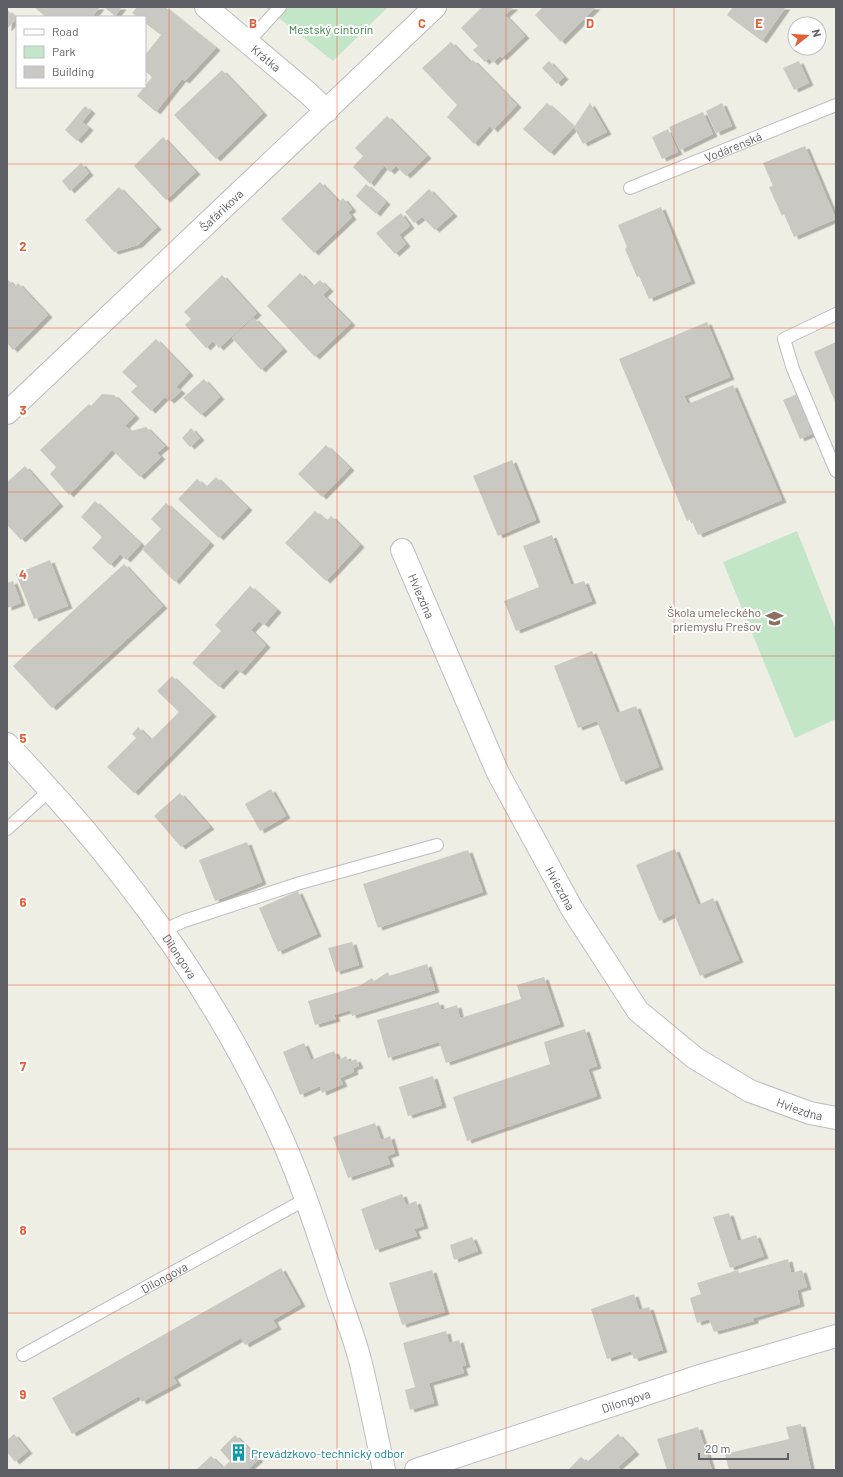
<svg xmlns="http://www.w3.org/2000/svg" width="843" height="1477" viewBox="0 0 843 1477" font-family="Barlow,sans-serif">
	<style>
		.green { fill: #c3e5c8 }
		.building { fill: #cac8c2; filter: url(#shadow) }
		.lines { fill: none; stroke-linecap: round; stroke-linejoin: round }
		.lane-casing { stroke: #bcbdc3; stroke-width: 14 }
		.street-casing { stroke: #bcbdc3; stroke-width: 24 }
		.secondary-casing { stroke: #babcc2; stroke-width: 24 }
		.lane { stroke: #fff; stroke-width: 12 }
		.street { stroke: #fff; stroke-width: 22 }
		.secondary { stroke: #fff; stroke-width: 22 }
		.grid { fill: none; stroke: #e36037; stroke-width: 1; stroke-opacity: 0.55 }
		.labels { text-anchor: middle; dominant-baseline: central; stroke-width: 4; stroke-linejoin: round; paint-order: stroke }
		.park-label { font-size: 12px; fill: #388147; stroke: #fff }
		.street-label { font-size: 12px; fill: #5d5f65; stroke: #fff }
		.education-label { font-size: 12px; fill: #785e54; stroke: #fff; text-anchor: end }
		.culture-label { font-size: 12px; fill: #0d838f; stroke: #fff; text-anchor: start }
		.grid-label { font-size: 13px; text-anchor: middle; font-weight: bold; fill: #e36037; stroke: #fff; stroke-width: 4; stroke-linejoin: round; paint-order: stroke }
	</style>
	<defs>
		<filter id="shadow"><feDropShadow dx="4.5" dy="2.5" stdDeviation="0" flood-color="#0004"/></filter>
	</defs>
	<rect width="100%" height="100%" fill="#efeee5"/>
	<g class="green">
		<polygon points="265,7 388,7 333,61"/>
		<polygon points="797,531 836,630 836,719 795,738 723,562"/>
	</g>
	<g class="building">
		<polygon points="34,7 100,7 92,17 46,17"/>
		<polygon points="104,7 122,7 115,16"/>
		<polygon points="137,7 165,7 216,48 185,81 182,79 156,112 137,96 152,77 145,71 145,55 161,35 145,23 145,17 137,17 132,13"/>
		<polygon points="482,7 514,7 505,15 525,36 502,58 500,56 493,63 489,58 485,62 473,50 478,46 461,28"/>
		<polygon points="543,7 596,7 561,42 535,15"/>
		<polygon points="733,7 786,7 762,41 727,15"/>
		<polygon points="7,10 17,18 7,29"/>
		<polygon points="451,42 470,62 473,60 517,105 493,130 490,126 474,144 447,117 457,105 422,68"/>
		<polygon points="549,61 564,77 557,84 542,68"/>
		<polygon points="799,61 809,83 794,90 783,68"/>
		<polygon points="222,70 263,113 216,159 174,115"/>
		<polygon points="547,103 574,127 590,103 607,132 583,144 574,127 550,153 523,129"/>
		<polygon points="722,103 732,126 716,133 706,111"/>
		<polygon points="85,106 91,111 82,122 89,128 77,141 65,130"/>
		<polygon points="703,112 713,134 680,150 669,127"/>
		<polygon points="387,116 427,156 406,176 396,166 390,172 384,166 370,184 353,167 363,156 355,148"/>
		<polygon points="668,129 678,152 662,159 652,137"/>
		<polygon points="163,137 196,172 166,200 134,166"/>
		<polygon points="805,146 836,219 794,237 784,214 782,216 769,187 773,186 763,163"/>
		<polygon points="81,163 89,173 70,191 62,181"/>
		<polygon points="320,182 339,202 343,198 352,209 348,212 352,217 314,253 281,219"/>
		<polygon points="366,184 386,202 376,214 356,196"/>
		<polygon points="119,187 157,227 138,245 114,252 85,220"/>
		<polygon points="429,189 453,214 435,230 422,217 414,223 405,212"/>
		<polygon points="661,207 691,281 649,299 639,276 637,277 625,249 627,247 618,225"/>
		<polygon points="401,213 410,226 399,235 406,244 395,254 376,233"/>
		<polygon points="300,273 313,286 320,280 329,289 323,295 351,323 315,357 267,306"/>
		<polygon points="222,275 257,313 219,348 213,341 206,348 185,325 191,319 184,312"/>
		<polygon points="7,279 15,287 18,283 48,315 13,350 7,343"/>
		<polygon points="254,318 283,349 261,370 232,338"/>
		<polygon points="707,322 730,377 684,396 688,404 733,385 782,500 698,535 691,519 687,521 619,359"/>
		<polygon points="156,339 189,373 176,387 181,391 170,401 165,397 151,411 131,392 137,386 122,372"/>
		<polygon points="836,342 836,404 814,352"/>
		<polygon points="204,379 220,397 201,415 183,398"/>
		<polygon points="102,394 114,395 135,416 125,426 131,431 146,427 165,446 157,453 161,457 140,477 112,450 69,495 50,474 56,467 40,450 89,404 91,406"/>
		<polygon points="797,394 814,433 800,439 783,400"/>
		<polygon points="191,428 200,438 190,447 182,438"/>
		<polygon points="326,445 350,468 322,497 298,474"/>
		<polygon points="512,460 536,520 498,536 473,476"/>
		<polygon points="25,466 59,504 21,540 7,525 7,482"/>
		<polygon points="216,477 248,508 219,538 178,499 197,479 206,487"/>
		<polygon points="95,501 141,544 126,560 120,554 110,565 92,548 102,537 81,517"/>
		<polygon points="166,503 210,543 175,582 142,549 161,529 151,519"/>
		<polygon points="315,511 327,521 331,516 360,545 326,581 285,543"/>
		<polygon points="552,535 571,585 584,581 592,601 516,631 504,601 539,587 523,546"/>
		<polygon points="50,560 68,606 34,619 16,574"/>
		<polygon points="124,564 163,606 52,708 13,666"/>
		<polygon points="13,581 21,603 7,608 7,583"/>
		<polygon points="250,586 277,610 264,625 259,621 251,630 266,645 241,673 236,669 219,687 192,663 221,631 215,625"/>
		<polygon points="592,651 617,713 636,706 659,767 621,782 597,721 578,728 554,666"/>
		<polygon points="172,676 212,714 134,793 107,767 136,738 132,734 138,727 151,740 179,712 157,691"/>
		<polygon points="271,789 286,816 260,831 245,804"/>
		<polygon points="180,793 210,827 181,847 154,816"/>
		<polygon points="247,842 262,882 215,901 199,860"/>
		<polygon points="675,849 698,905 713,898 739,960 700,976 674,914 659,921 636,865"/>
		<polygon points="468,850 483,892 378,928 363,884"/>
		<polygon points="298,891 317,934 278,952 259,908"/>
		<polygon points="352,942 359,965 336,972 328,948"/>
		<polygon points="427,964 435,990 352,1016 350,1010 334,1015 336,1019 315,1025 308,1001 359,986 372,978 374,981 388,972 389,976"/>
		<polygon points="544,977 560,1024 446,1063 439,1042 388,1058 377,1020 439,1002 441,1010 457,1005 460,1018 521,999 517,985"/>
		<polygon points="585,1029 597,1066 588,1069 597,1096 467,1141 453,1097 550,1064 544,1042"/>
		<polygon points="304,1043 311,1060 334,1051 338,1060 346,1056 349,1062 356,1059 359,1066 353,1068 354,1072 340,1078 343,1084 322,1093 320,1086 300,1095 283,1052"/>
		<polygon points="433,1076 442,1105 408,1116 399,1087"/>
		<polygon points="375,1123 381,1140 390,1136 395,1153 387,1156 390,1164 348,1178 333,1137"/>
		<polygon points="402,1194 406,1205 416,1201 424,1226 414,1229 417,1236 375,1250 361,1209"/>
		<polygon points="729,1213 738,1241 756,1235 764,1256 730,1268 713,1217"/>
		<polygon points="472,1237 478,1251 454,1260 450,1245"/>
		<polygon points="788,1259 791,1273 802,1270 807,1287 797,1290 800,1304 754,1318 754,1321 714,1332 709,1319 697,1323 690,1298 701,1294 697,1283 738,1270 739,1273"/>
		<polygon points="281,1268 301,1304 273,1320 277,1327 245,1345 241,1338 173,1377 177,1383 142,1402 139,1396 72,1434 52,1398"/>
		<polygon points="432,1270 445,1312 402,1325 389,1283"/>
		<polygon points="634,1294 639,1310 649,1307 663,1350 634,1359 631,1351 607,1359 591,1309"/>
		<polygon points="446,1331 449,1343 459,1340 466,1365 462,1366 464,1373 429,1383 434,1403 410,1410 405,1390 415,1387 403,1343"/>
		<polygon points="801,1424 811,1470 729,1470 725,1454 789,1439 786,1427"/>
		<polygon points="698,1427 712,1470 667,1470 657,1439"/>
		<polygon points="14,1434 28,1451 15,1462 7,1452 7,1440"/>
		<polygon points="618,1434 635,1452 618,1467 621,1470 568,1470 581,1457 587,1462"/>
		<polygon points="235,1435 259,1459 247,1470 196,1470 211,1456 223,1468 230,1461 220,1450"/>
	</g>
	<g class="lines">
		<defs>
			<g id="lane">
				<polyline points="248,42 280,7"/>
				<path id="s1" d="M630 188 836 105"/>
				<polyline points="836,314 784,339 793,369 836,471"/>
				<polyline points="7,829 50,790"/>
				<polyline points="162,931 184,921 300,883 437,845"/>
				<path id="s2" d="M23 1355 306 1199"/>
			</g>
			<g id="street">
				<path id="s3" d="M206 7 309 94 327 111"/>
				<path id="s4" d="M402 550 498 773 572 909 638 1011 695 1058 750 1091 810 1113 836 1118"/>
				<path id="s5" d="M7 744C117 858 214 988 279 1132 301 1180 317 1231 334 1281 342 1307 353 1333 360 1360 369 1396 376 1433 384 1470"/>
				<path id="s6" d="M416 1470 703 1375 836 1336"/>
			</g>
			<g id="secondary">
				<path id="s7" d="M7 413 435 7"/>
			</g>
		</defs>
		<use href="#lane" class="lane-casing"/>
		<use href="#street" class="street-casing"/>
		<use href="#secondary" class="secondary-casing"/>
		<use href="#lane" class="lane"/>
		<use href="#street" class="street"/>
		<use href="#secondary" class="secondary"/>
	</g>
	<path class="grid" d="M169 7V1470M337 7V1470M506 7V1470M674 7V1470M7 164H836M7 328H836M7 492H836M7 656H836M7 821H836M7 985H836M7 1149H836M7 1313H836"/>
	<defs>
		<symbol id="school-bare" viewBox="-9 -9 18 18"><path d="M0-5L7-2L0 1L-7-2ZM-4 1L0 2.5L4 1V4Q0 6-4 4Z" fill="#8d6e63" stroke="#fff" stroke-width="2.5" paint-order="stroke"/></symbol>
		<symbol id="building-bare" viewBox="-9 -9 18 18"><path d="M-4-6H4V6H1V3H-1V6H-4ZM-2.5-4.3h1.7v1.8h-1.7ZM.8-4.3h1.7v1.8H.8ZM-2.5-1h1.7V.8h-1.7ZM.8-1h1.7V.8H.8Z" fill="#0f9aa8" stroke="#fff" stroke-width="2.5" paint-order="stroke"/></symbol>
	</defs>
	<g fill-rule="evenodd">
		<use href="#school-bare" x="762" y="606" width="25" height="25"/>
		<use href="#building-bare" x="226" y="1440" width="25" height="25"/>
	</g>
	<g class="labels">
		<g class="park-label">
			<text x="331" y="29">Mestský cintorín</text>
		</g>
		<g class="street-label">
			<text stroke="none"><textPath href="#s3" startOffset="79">Krátka</textPath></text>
			<text stroke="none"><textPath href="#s1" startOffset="111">Vodárenská</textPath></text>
			<text stroke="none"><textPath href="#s7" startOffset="295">Šafárikova</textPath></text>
			<text stroke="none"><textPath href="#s4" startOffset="50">Hviezdna</textPath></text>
			<text stroke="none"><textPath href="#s4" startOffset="374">Hviezdna</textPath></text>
			<text stroke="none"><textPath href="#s5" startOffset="274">Dilongova</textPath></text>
			<text stroke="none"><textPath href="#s4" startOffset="710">Hviezdna</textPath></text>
			<text stroke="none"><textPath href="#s2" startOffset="161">Dilongova</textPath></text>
			<text stroke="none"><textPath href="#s6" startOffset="221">Dilongova</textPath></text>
		</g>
		<g class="education-label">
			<text x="761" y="612">Škola umeleckého<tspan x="761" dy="14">priemyslu Prešov</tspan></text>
		</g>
		<g class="culture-label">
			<text x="251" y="1453">Prevádzkovo‑technický odbor</text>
		</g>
	</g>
	<g class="grid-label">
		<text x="253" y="28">B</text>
		<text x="422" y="28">C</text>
		<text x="590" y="28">D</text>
		<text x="759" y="28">E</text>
		<text x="23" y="251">2</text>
		<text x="23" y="415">3</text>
		<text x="23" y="579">4</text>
		<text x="23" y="743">5</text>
		<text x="23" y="907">6</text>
		<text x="23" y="1071">7</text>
		<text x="23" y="1235">8</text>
		<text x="23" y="1399">9</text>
	</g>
	<rect width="843" height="1477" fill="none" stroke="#5d5f65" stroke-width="16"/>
	<rect x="16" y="16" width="130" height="72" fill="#ffffff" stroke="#bebfc1"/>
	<rect x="24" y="29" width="20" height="6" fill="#ffffff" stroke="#bebfc1"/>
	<text x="52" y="36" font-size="12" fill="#5d5f65">Road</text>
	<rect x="24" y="46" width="20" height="12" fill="#c3e5c8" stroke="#bebfc1"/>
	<text x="52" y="56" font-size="12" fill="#5d5f65">Park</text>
	<rect x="24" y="66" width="20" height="12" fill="#cac8c2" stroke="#bebfc1"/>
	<text x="52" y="76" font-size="12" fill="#5d5f65">Building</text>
	<g transform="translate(807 36) rotate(73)"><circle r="19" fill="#ffffff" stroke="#bebfc1"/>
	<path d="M0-3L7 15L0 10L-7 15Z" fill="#e36037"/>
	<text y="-6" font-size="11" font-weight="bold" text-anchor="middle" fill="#5d5f65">N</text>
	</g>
	<path d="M699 1453v6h89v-6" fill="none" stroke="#5d5f65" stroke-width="2"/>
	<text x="705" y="1453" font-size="12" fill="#5d5f65" stroke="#ffffff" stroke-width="3" paint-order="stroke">20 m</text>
</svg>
